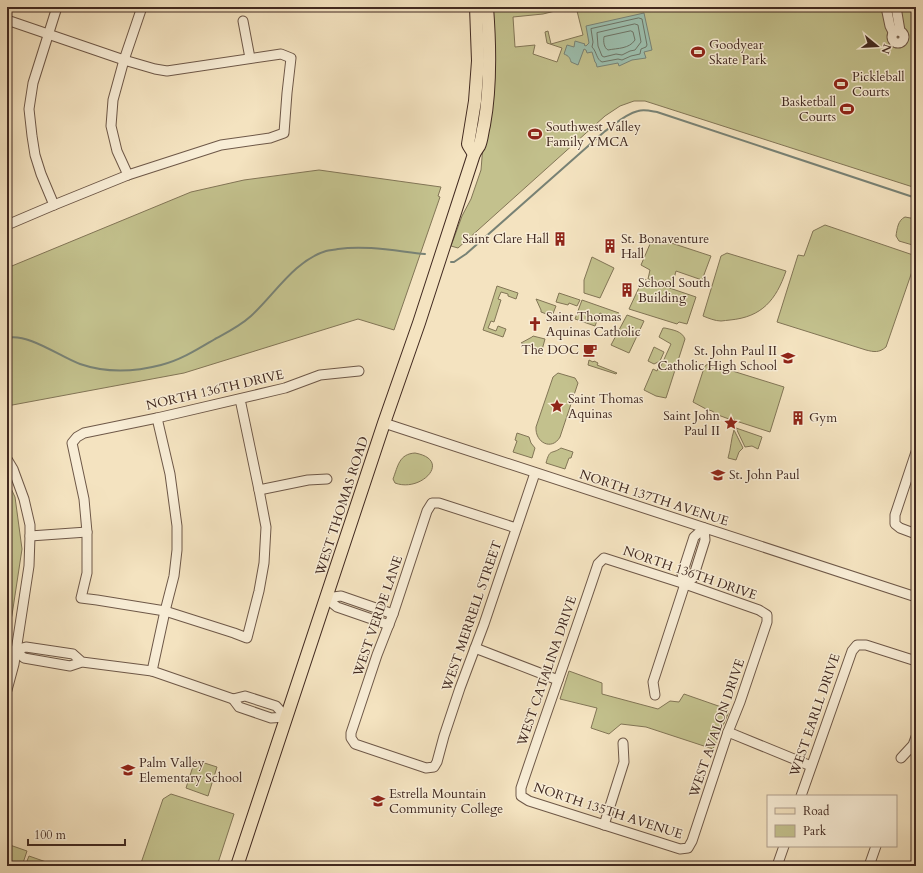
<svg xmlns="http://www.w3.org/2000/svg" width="923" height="873" viewBox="0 0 923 873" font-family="Cardo,serif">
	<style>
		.green { fill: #c3c18d; stroke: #827556 }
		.water { fill: #9cbead; stroke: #788275 }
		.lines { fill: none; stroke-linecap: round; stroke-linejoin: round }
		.shore { stroke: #6e7466; stroke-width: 1 }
		.stream { stroke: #788275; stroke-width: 2 }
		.minor-casing { stroke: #6e5848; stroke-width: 11 }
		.major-casing { stroke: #412920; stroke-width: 14 }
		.minor { stroke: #f8edd6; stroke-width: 9 }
		.major { stroke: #f4e3c0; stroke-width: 12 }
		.labels { text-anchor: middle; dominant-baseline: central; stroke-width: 3; stroke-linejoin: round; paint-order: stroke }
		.poi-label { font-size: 13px; fill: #412920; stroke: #f8edd6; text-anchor: start }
		.street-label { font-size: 13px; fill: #412920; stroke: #f8edd6 }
	</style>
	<rect width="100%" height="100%" fill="#f4e3c0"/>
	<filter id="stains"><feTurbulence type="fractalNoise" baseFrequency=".005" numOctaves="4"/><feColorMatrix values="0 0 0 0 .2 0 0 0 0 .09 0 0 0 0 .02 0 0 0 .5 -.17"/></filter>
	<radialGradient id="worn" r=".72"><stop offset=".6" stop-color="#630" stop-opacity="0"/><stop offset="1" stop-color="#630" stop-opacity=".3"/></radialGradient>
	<g class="green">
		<polygon points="494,7 571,7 543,14 513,17 515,47 535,45 533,54 557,62 562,48 547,43 545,32 548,31 551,44 583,35 576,7 916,7 916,188 645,101 634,101 620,106 605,116 458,248 451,246 462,216 471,199 481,170"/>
		<polygon points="319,170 441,187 438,196 440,197 394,330 358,319 184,373 7,406 7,268 191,192 244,180"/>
		<path d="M905 217 916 219V246L899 241 896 236C897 229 898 220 905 217Z"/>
		<path d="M825 225 916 256V260L886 347C879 353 874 352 866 350L777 322 798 255 804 256 813 231Z"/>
		<polygon points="653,237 711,256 702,280 676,271 672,286 648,279 650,270 641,265"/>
		<path d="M727 253 786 271C776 300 762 317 730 320 727 320 724 321 721 321 715 321 708 318 703 316L721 256Z"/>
		<polygon points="592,257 614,268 600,298 584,293 584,280"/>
		<polygon points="643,279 696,297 687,324 679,322 677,324 629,309"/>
		<polygon points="497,286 518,293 516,299 508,296 508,294 501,292 498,299 501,300 500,303 494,322 491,321 488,328 496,331 498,326 506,329 503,337 483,330"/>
		<polygon points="559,293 580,300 577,306 569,303 568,305 556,302"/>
		<polygon points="536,299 556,306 552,316 541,312 541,310"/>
		<polygon points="582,300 619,313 616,320 600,313 595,326 575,319"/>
		<polygon points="627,315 644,321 629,353 611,345"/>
		<path d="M663 328H665C673 330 682 331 685 339L666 398 656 396 644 390 653 369 657 371 659 365 661 366 671 344 659 337Z"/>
		<polygon points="533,336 545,339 542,350 521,343 532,337"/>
		<polygon points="654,347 664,352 660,361 654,364 648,361"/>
		<polygon points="589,360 593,362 594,361 598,363 597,365 617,373 616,374 588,365"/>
		<polygon points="710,364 784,387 770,432 736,421 734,419 729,419 718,415 712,411 706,409 693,402 704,368 706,365"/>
		<path d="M558 373 575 378 578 383 560 437C552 451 535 443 536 427L553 377Z"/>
		<polygon points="736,428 762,437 758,449 752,446 745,447"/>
		<path d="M734 430 743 448 739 452 736 460 728 458C731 448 731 439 734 430Z"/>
		<polygon points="517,433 529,437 531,443 535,448 532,458 513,452 517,441 515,440"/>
		<path d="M561 448 573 452 571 458H569L565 469 546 463C550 448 551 455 561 448Z"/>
		<path d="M415 453C453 460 421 493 395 483L393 479C398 466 399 454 415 453Z"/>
		<polygon points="7,480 15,497 22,549 12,615 7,640"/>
		<polygon points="569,671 602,683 602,694 658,709 670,701 679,702 684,694 727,709 728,714 713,749 646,727 621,724 609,734 591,728 597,708 560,699"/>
		<polygon points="195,760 217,767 208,796 186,788"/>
		<polygon points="171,794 234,814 217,866 140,866 163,799"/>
		<polygon points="7,844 27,851 22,866 19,866 7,862"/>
		<polygon points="29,856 49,863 48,866 25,866"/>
	</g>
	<path class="water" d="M644 13 652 50 644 52 646 58 632 60 619 66 618 63 597 67 596 63 595 62 592 52 587 53 586 50 584 49 578 65 571 62C570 58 569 56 564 54L567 45 574 47 575 41 585 44 584 45 586 46 589 43 586 26Z"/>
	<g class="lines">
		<g class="shore">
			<path d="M639 18 642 19 647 45 646 47 641 49 640 54 631 56 622 60 618 59 602 62C596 59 597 52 592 47L593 42 591 29Z"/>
			<polygon points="635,24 638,25 641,42 635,50 630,51 622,55 616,54 604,57 602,56 598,46 597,33"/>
			<path d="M631 31 633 32 635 40C629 49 618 48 608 50 604 48 603 41 604 37Z"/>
		</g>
		<g class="stream">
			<path d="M451 262H454L466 254 604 132C614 125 625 114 638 111 644 109 651 111 657 112L916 198"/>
			<path d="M7 338C29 333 60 357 80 364 106 373 134 372 161 365 181 360 198 349 215 339 228 332 240 326 251 316 275 294 294 261 326 251 329 250 334 250 338 249 366 245 396 251 425 254"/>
		</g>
		<defs>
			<g id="minor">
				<polyline points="886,7 890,26 893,32"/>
				<polyline points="896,7 900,31"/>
				<polyline points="7,20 124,60 155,69 167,71 281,54 291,58 287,93 284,133 270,138 221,145 128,175 54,205 7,225"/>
				<polyline points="243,21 250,58"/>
				<circle cx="898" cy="37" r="6"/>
				<polyline points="128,175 117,151 111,126 113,100 124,60 142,7"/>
				<polyline points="54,205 41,174 35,155 32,136 29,109 33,83 57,7"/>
				<polyline points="240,399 259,490 266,527 264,563 259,591 247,638 234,633 165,611 97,600 81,598 87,573 87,532 84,499 72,443 77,437 84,433 157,418 285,388 320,375 359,371"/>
				<polyline points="384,423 916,597"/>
				<polyline points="916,452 895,515 895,524 900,528 916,534"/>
				<polyline points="7,459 13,469 24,499 30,525 30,536 29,566 14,664 7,690"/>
				<polyline points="259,490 308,480 327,479"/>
				<polyline points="516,528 439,503 432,503 427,511 393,614 377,655 351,733 351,738 355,744 426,768 434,767 437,762 444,736 460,688 484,624 535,473"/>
				<polyline points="30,536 87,532"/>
				<path d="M604 558 685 584 759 610 767 615V622L740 702 728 732 692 841 688 848 680 849 529 801 521 796V788C546 713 573 639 598 564Z"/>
				<polyline points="685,584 682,574 694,537 704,528"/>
				<polyline points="326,598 341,596 393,614"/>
				<polyline points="326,598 337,607 389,625"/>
				<polyline points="475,648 558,680"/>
				<polyline points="82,662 73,654 26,647 15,650 24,658 70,666 82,662 152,671 233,699 245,696 276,706 286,717"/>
				<polyline points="152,671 165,611 174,576 177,550 177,526 170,474 157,418"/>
				<polyline points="655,695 653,682 685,584 693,578 705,540 704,528"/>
				<polyline points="233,699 239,707 271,718 286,717"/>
				<polyline points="728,732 811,766"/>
				<polyline points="901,758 913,745 916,737"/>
				<polyline points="801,796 852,651 857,645 866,645 916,661"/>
				<polyline points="604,825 624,762 623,743"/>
				<polyline points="777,866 784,846"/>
				<polyline points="869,866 876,846"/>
			</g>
			<g id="major">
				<polyline points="474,154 469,146 468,144 475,101 478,61 476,7"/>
				<path d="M237 866 384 423 419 323 474 154C475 152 477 149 479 146 482 140 482 132 484 125 491 87 490 46 487 7"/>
			</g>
		</defs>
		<use href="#minor" class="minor-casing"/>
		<use href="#major" class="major-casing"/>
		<use href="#minor" class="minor"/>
		<use href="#major" class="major"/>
	</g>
	<defs>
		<symbol id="stadium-bare" viewBox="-9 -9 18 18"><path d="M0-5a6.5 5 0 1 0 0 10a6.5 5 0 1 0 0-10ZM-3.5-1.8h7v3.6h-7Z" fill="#8f2418" stroke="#f8edd6" stroke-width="2.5" paint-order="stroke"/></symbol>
		<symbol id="building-bare" viewBox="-9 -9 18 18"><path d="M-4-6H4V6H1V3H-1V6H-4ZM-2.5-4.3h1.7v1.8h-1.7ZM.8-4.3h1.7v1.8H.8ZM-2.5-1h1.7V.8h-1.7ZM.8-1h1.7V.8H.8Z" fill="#8f2418" stroke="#f8edd6" stroke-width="2.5" paint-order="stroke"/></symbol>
		<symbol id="church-bare" viewBox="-9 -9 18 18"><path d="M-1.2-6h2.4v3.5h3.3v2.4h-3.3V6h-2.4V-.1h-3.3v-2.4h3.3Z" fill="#8f2418" stroke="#f8edd6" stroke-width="2.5" paint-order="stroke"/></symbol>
		<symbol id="cafe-bare" viewBox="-9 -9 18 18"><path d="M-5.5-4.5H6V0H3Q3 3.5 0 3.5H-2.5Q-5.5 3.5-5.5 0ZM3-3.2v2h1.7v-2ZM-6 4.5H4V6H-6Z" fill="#8f2418" stroke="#f8edd6" stroke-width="2.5" paint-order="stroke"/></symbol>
		<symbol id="school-bare" viewBox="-9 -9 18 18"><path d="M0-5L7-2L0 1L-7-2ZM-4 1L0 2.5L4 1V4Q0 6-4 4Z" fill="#8f2418" stroke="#f8edd6" stroke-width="2.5" paint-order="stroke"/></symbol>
		<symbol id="sight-bare" viewBox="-9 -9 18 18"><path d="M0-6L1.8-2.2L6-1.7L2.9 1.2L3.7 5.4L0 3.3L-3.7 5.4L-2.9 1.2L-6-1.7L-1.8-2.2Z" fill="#8f2418" stroke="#f8edd6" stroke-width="2.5" paint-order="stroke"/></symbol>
		<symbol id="university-bare" viewBox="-9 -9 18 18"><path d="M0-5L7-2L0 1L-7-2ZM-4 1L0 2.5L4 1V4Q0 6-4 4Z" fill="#8f2418" stroke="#f8edd6" stroke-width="2.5" paint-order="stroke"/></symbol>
	</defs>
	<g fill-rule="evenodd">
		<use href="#stadium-bare" x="688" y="42" width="20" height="20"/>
		<use href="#stadium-bare" x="831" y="74" width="20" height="20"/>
		<use href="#stadium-bare" x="837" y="99" width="20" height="20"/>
		<use href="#stadium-bare" x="525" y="124" width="20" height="20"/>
		<use href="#building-bare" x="550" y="229" width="20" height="20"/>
		<use href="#building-bare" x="600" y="236" width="20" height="20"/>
		<use href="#building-bare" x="617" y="280" width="20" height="20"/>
		<use href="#church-bare" x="525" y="314" width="20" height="20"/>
		<use href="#cafe-bare" x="580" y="340" width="20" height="20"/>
		<use href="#school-bare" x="778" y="348" width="20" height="20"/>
		<use href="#sight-bare" x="547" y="396" width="20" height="20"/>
		<use href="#building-bare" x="788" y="408" width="20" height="20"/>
		<use href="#sight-bare" x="721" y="413" width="20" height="20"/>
		<use href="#school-bare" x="708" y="465" width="20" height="20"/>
		<use href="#school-bare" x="118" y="760" width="20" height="20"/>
		<use href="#university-bare" x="368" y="791" width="20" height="20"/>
	</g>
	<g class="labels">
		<g class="poi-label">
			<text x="709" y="45">Goodyear<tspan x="709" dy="15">Skate Park</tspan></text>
			<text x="852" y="77">Pickleball<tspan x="852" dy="15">Courts</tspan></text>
			<text x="836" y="102" text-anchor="end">Basketball<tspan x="836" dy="15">Courts</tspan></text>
			<text x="546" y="127">Southwest Valley<tspan x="546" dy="15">Family YMCA</tspan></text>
			<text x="549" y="239" text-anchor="end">Saint Clare Hall</text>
			<text x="621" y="239">St. Bonaventure<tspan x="621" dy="15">Hall</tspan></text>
			<text x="638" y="283">School South<tspan x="638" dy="15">Building</tspan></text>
			<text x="546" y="317">Saint Thomas<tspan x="546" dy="15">Aquinas Catholic</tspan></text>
			<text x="579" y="350" text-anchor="end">The DOC</text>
			<text x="777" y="351" text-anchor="end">St. John Paul II<tspan x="777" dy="15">Catholic High School</tspan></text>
			<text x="568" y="399">Saint Thomas<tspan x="568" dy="15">Aquinas</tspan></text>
			<text x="720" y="416" text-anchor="end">Saint John<tspan x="720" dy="15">Paul II</tspan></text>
			<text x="809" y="418">Gym</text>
			<text x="729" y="475">St. John Paul</text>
			<text x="139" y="763">Palm Valley<tspan x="139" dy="15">Elementary School</tspan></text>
			<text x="389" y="794">Estrella Mountain<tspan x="389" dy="15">Community College</tspan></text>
		</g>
		<g class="street-label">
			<text transform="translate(215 390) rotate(-13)">NORTH 136TH DRIVE</text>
			<text transform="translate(654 498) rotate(18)">NORTH 137TH AVENUE</text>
			<text transform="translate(342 506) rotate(-72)">WEST THOMAS ROAD</text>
			<text transform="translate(690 573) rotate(19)">NORTH 136TH DRIVE</text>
			<text transform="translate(378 616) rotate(-71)">WEST VERDE LANE</text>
			<text transform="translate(472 616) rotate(-71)">WEST MERRELL STREET</text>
			<text transform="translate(547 671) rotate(-71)">WEST CATALINA DRIVE</text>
			<text transform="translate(815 715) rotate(-71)">WEST EARLL DRIVE</text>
			<text transform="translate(717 728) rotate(-71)">WEST AVALON DRIVE</text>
			<text transform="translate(608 811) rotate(18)">NORTH 135TH AVENUE</text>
		</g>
	</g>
	<rect width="923" height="873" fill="none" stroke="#f4e3c0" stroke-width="24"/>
	<rect x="8" y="8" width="907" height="857" fill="none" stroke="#412920" stroke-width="2"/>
	<rect x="12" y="12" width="899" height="849" fill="none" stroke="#412920"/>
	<rect x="767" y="795" width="130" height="52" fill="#f8edd6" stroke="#af9f8d"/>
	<rect x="775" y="808" width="20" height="6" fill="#f4e3c0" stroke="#af9f8d"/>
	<text x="803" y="815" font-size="12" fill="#412920">Road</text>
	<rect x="775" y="825" width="20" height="12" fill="#c3c18d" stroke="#af9f8d"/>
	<text x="803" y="835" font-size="12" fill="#412920">Park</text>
	<g transform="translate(877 46) rotate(108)" stroke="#f8edd6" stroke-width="3" paint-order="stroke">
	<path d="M0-3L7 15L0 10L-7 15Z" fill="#412920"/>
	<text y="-6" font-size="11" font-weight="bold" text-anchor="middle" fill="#412920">N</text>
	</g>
	<path d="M28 839v6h97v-6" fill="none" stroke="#412920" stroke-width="2"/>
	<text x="34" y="839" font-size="12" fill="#412920" stroke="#f8edd6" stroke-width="3" paint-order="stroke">100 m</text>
	<rect width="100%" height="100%" filter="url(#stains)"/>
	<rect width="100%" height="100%" fill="url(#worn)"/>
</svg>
